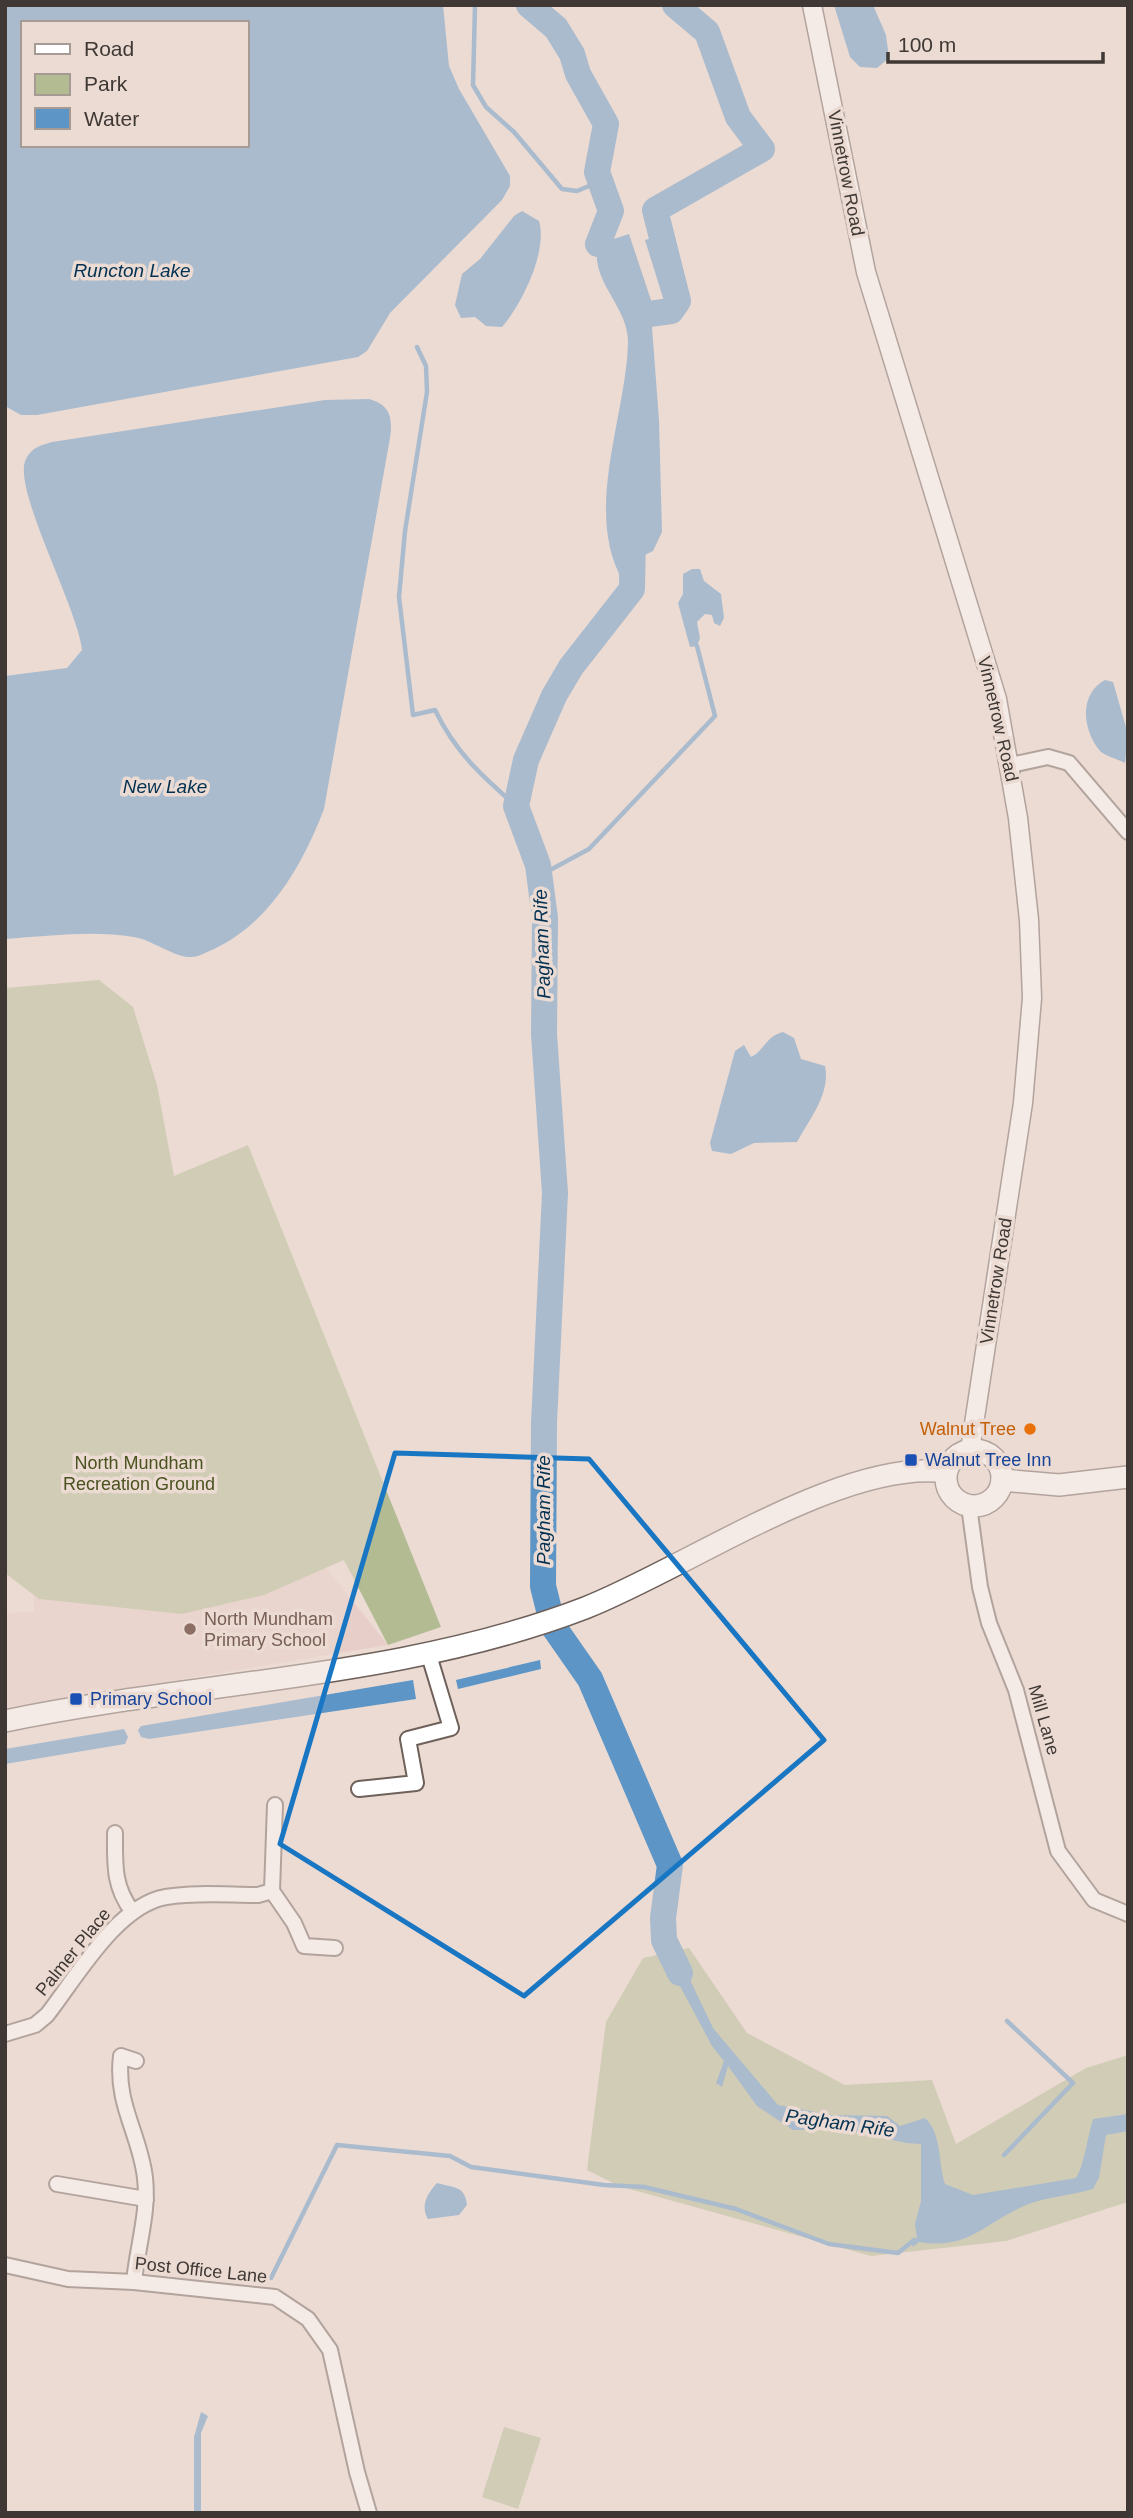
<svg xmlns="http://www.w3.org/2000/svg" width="1133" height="2518" viewBox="0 0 1133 2518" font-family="Helvetica,sans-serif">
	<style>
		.education { fill: #e8cec8 }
		.green { fill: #b2bb91 }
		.water { fill: #5c95c6; fill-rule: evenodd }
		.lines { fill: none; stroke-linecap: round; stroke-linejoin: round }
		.stream { stroke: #5c95c6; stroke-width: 4.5 }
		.river { stroke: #5c95c6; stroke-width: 26 }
		.minor-casing { stroke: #6e605a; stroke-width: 18 }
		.tertiary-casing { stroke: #6e605a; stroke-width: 21 }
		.secondary-casing { stroke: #6e605a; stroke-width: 24 }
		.minor { stroke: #fff; stroke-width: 14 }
		.tertiary { stroke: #fff; stroke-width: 18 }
		.secondary { stroke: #fff; stroke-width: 21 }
		.marked { fill: none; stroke: #1976c3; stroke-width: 5; stroke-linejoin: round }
		.food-dot { fill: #e8710a; stroke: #ebdbd3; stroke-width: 2.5 }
		.transit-dot { fill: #1a4fb4; stroke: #ebdbd3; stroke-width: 2.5 }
		.education-dot { fill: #8d6e63; stroke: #ebdbd3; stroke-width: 2.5 }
		.labels { text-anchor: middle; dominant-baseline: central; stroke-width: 7; stroke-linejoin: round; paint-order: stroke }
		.street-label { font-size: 18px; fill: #3f3835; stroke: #ebdbd3 }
		.food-label { font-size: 18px; fill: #c56008; stroke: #ebdbd3; text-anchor: end }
		.transit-label { font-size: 18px; fill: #164399; stroke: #ebdbd3; text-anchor: start }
		.park-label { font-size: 18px; fill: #4a521e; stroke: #ebdbd3 }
		.education-label { font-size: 18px; fill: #785e54; stroke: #ebdbd3; text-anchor: start }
		.water-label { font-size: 19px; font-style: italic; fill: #033152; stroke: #ebdbd3 }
	</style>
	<rect width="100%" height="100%" fill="#ebdbd3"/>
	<polygon class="education" points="326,1568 388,1645 5,1708 5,1613 34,1612 34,1593 39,1599 108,1604"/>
	<g class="green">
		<polygon points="99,980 133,1007 157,1085 174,1176 248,1145 441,1627 388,1645 344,1560 264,1595 182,1614 39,1599 5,1573 5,988"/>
		<polygon points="689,1948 747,2033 845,2085 932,2080 956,2144 1086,2068 1128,2055 1128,2202 1006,2241 871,2256 619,2186 587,2170 606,2022 643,1958"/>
		<polygon points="504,2427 541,2438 518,2509 482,2497"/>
	</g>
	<g class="water">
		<path d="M5 5H443L449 66 459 89 510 176V186L502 200 390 313 367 351 358 357 37 415H21L5 406ZM23 23H247V145H23Z"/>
		<polygon points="834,5 873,5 886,35 889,58 877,68 860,67 850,57"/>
		<path d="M522 211 539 221C548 251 522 304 502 327L486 326 475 317 461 318 455 305 462 274 480 259 514 216Z"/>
		<path d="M629 234 652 303 664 301 645 240 661 236 678 301 671 311 651 314 659 420 662 532 653 551C639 557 632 563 632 579L623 581C583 512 626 417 628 343 629 306 589 281 598 244Z"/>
		<path d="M369 399C390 405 393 417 390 438L324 809C303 864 270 923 214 949 206 952 198 958 189 957 172 956 152 940 134 937 92 930 48 936 5 939V676L67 668 82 650C78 608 11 487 26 459 31 448 41 445 52 442L325 400Z"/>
		<polygon points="692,569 700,569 704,581 721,594 724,618 720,626 714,623 712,615 705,614 697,622 700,638 697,646 690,647 678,603 683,594 683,574"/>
		<path d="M1105 680 1113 682 1128 734 1125 763C1118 759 1105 756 1100 751 1082 729 1079 694 1105 680Z"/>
		<path d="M783 1032 794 1038 801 1059 825 1066C831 1093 809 1120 797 1142L754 1143 731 1154 712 1151 710 1143 735 1051 744 1045 751 1057C764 1051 766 1036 783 1032Z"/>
		<polygon points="540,1660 541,1669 458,1689 456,1680"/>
		<polygon points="413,1680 416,1699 149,1739 141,1737 138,1730 141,1726"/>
		<polygon points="124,1729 128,1737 125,1744 5,1764 5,1749"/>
		<path d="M670 1938 713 2028 778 2105 832 2115 887 2116 900 2126 925 2118C942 2133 938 2163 945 2184L973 2195 1076 2178C1084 2166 1088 2135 1093 2119L1128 2114V2131L1106 2135 1099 2178 1093 2189C1071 2196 1043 2197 1024 2206 983 2224 969 2250 919 2242L913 2247 911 2242 917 2238 915 2224 921 2201V2144L906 2143 843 2129 793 2130 757 2106 728 2066 722 2087 716 2083 724 2061 712 2046 657 1943Z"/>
		<path d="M437 2183C453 2188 465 2185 467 2205L459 2215 428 2219C420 2205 428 2193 437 2183Z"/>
		<polygon points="201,2412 208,2416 201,2433 201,2513 194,2513 194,2437"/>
	</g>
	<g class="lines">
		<g class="stream">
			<polyline points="475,5 473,85 486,107 514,132 562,189 577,191 601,181"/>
			<path d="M417 347 426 366 427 392 405 531 399 597 413 715 435 710C456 753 481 775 516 806"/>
			<polyline points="539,876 589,849 715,716 697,646"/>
			<polyline points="1004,2155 1073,2083 1007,2021"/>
			<polyline points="271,2278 337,2145 450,2156 471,2167 604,2185 644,2187 736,2209 829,2244 898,2253 914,2240"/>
		</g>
		<g class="river">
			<polyline points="529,5 556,28 572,54 578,74 606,124 597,172 611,211 598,244"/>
			<polyline points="642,315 671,311 678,301 655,210 762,149 738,117 707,32 675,5"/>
			<polyline points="549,1610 543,1586 544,1423 555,1193 544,1034 545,918 538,865 516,806 526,760 554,696 571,667 632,589 633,532"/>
			<polyline points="553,1626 590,1679 670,1865 663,1918 664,1940 680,1973"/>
		</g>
		<defs>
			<g id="minor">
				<polyline points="1011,765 1048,757 1069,763 1128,832"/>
				<polyline points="969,1506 980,1587 989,1623 1016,1690 1058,1851 1094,1900 1128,1914"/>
				<polyline points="359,1789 416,1783 408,1739 451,1728 428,1652"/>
				<path d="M115 1833C115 1863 113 1886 132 1911"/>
				<polyline points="272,1891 294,1923 304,1946 335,1948"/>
				<path d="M5 2034 35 2025 47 2015C76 1978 117 1905 166 1897 195 1892 228 1895 258 1895L272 1891 275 1805"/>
				<polyline points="57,2184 146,2199"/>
				<polyline points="5,2265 68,2279 134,2282 275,2297 308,2319 330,2350 357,2472 369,2513"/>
				<path d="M134 2282C137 2248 149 2213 145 2178 140 2134 115 2104 121 2056L136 2061"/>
			</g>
			<polyline id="tertiary" points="812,5 866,272 997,699 1018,818 1029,920 1032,998 1023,1103 970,1450"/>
			<g id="secondary">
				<circle cx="974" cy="1478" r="28"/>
				<polyline points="1002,1480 1059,1485 1128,1477"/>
				<path d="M5 1721C197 1681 400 1679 585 1608 683 1570 843 1458 946 1472"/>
			</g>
		</defs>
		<use href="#minor" class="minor-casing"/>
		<use href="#tertiary" class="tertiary-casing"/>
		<use href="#secondary" class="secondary-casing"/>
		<use href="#minor" class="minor"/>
		<use href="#tertiary" class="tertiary"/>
		<use href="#secondary" class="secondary"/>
	</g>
	<path d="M0 0H1133V2518H0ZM395 1453 589 1459 824 1740 524 1996 280 1844Z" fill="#ebdbd3" fill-opacity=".55" fill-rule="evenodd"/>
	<path class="marked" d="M395 1453 589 1459 824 1740 524 1996 280 1844Z"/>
	<circle class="food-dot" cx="1030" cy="1429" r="7"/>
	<g class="transit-dot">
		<rect x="904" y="1453" width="14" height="14" rx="3.5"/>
		<rect x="69" y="1692" width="14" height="14" rx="3.5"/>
	</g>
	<circle class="education-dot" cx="190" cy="1629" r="7"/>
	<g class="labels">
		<g class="street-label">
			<text transform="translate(846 173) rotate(79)">Vinnetrow Road</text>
			<text transform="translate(998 719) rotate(77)">Vinnetrow Road</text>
			<text transform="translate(996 1281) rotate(-81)">Vinnetrow Road</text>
			<text transform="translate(1044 1720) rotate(74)">Mill Lane</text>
			<text transform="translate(73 1952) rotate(-51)">Palmer Place</text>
			<text transform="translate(201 2270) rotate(6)">Post Office Lane</text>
		</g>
		<g class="food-label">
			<text x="1016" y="1429">Walnut Tree</text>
		</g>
		<g class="transit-label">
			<text x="925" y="1460">Walnut Tree Inn</text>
			<text x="90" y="1699">Primary School</text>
		</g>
		<g class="park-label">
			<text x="139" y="1463">North Mundham<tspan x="139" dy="21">Recreation Ground</tspan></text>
		</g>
		<g class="education-label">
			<text x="204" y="1619">North Mundham<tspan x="204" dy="21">Primary School</tspan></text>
		</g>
		<g class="water-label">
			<text x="132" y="270">Runcton Lake</text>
			<text x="165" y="786">New Lake</text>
			<text transform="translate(542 944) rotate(-92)">Pagham Rife</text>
			<text transform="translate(543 1510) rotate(-90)">Pagham Rife</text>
			<text transform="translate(840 2123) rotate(8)">Pagham Rife</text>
		</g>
	</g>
	<rect width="1133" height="2518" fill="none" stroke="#3f3835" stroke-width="14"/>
	<rect x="21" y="21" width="228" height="126" fill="#ebdbd3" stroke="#a69a94" stroke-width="2"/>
	<rect x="35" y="44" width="35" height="10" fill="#ffffff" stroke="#a69a94" stroke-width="2"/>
	<text x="84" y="56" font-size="21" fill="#3f3835">Road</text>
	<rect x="35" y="74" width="35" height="21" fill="#b2bb91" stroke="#a69a94" stroke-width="2"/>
	<text x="84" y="91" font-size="21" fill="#3f3835">Park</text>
	<rect x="35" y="108" width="35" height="21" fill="#5c95c6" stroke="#a69a94" stroke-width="2"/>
	<text x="84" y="126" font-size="21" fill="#3f3835">Water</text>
	<path d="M888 52v10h215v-10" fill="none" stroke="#3f3835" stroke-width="3.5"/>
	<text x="898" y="52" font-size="21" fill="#3f3835" stroke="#ebdbd3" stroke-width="5" paint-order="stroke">100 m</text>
</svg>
